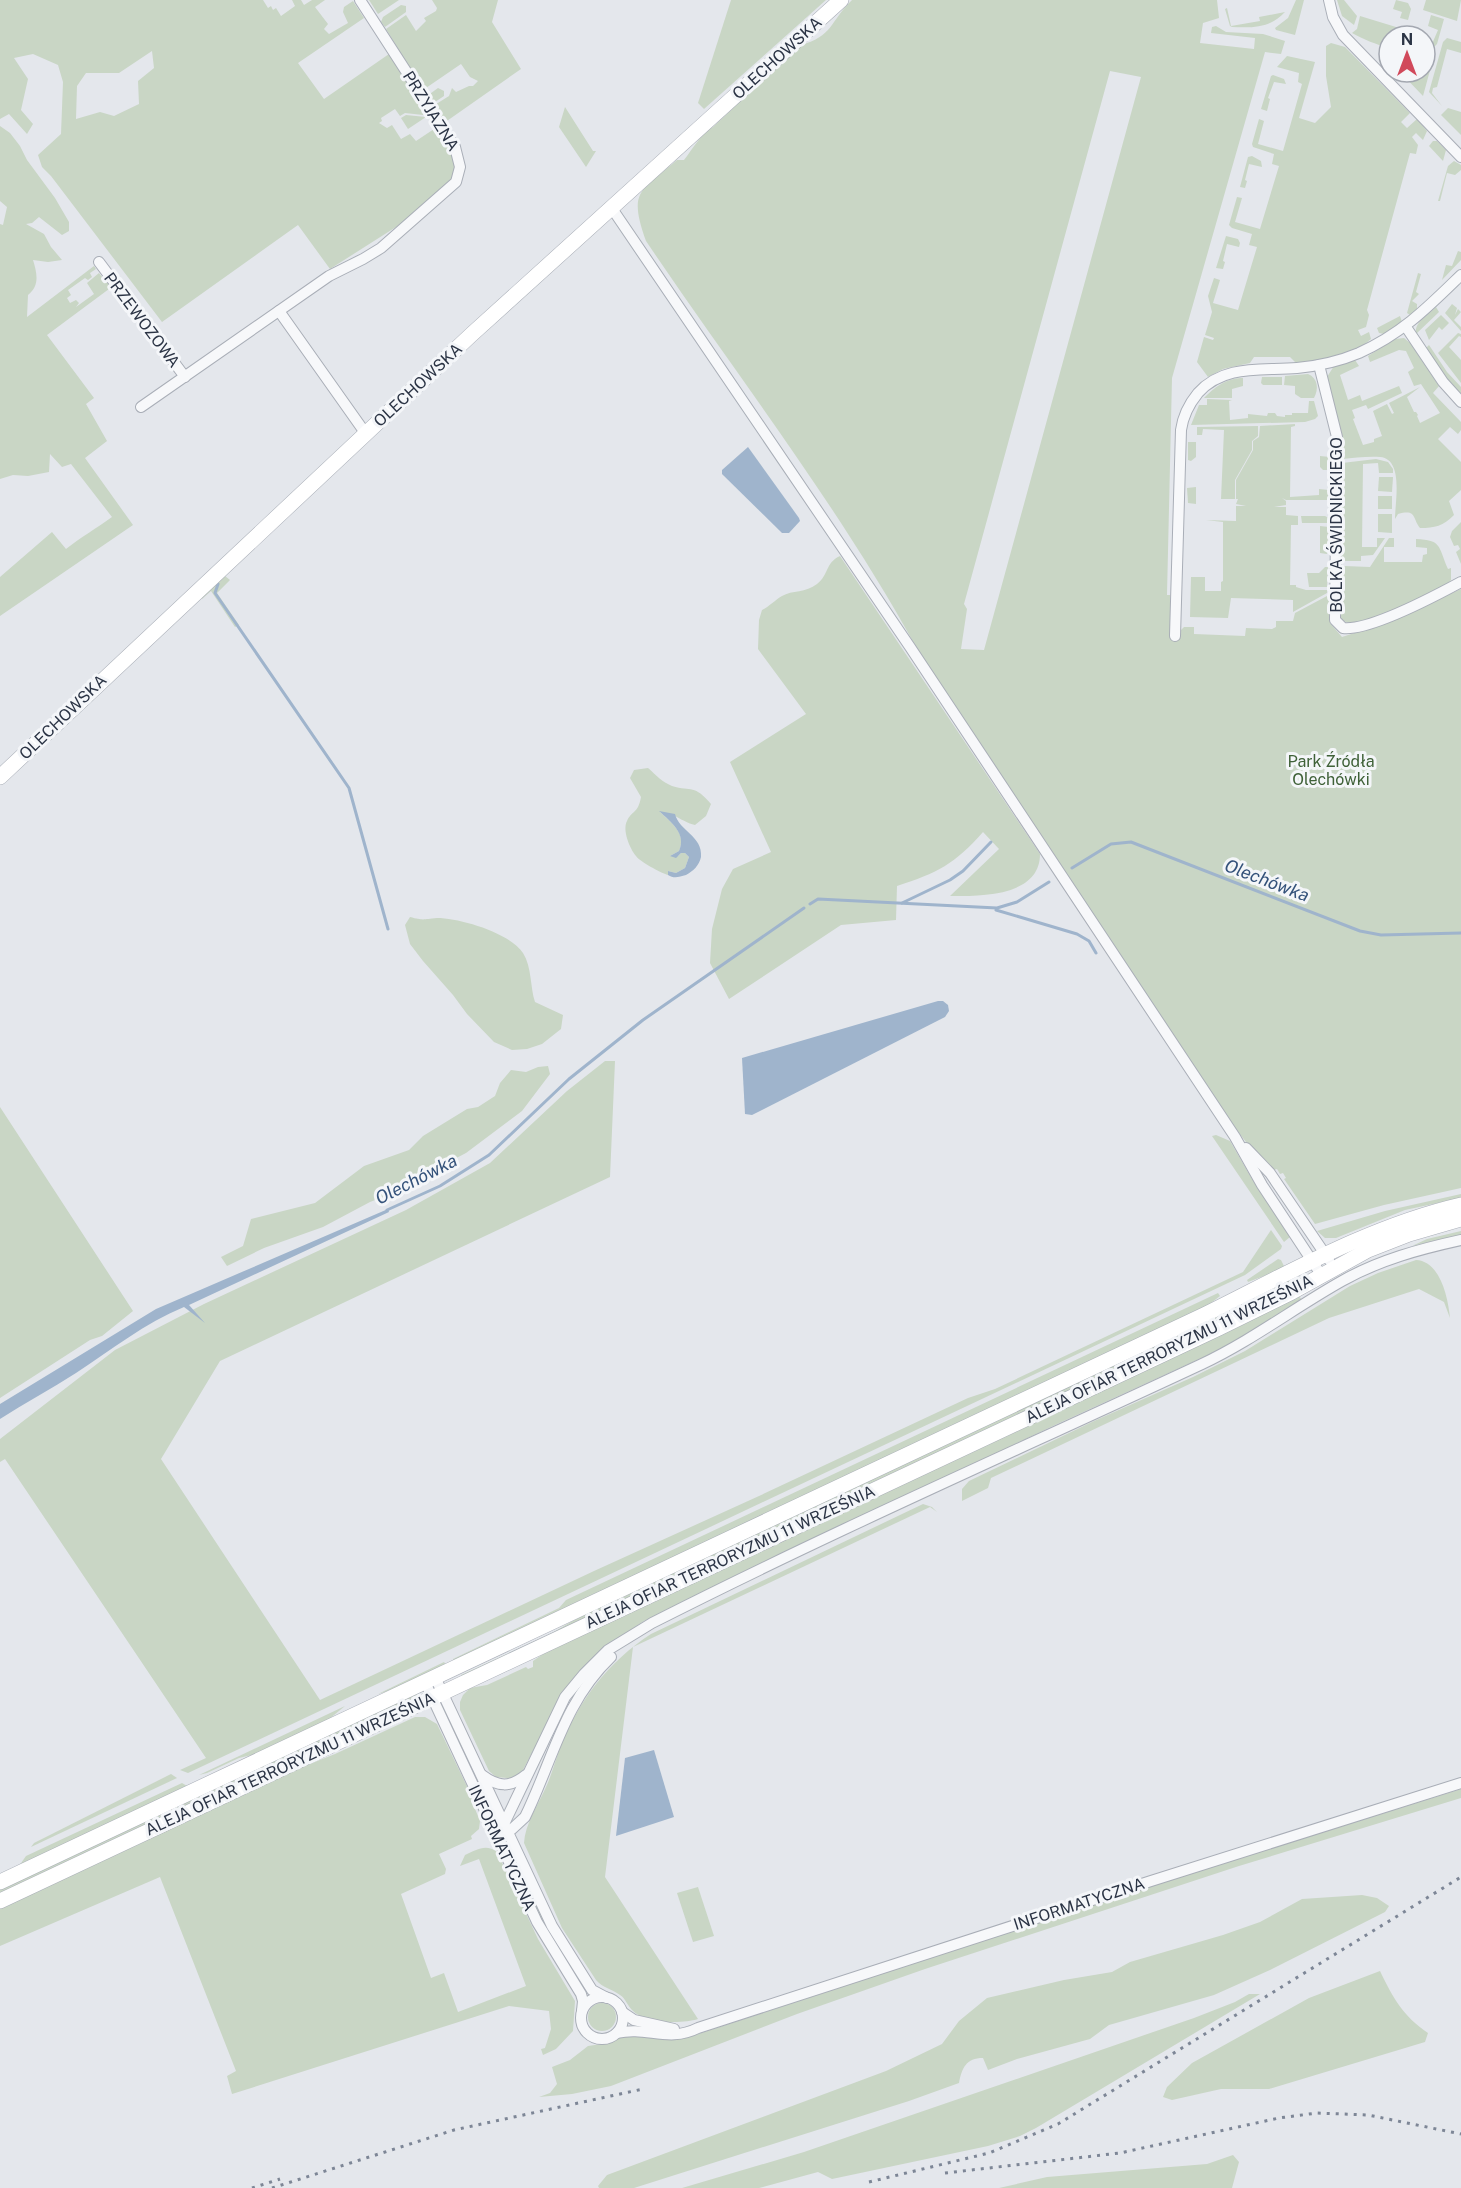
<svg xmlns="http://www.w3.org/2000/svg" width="1461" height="2188" viewBox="0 0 1461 2188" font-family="'Public Sans',sans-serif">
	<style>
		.green { fill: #c9d6c5; fill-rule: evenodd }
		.water { fill: #9fb4cc }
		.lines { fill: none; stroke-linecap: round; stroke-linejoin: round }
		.stream { stroke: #9fb4cc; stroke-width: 3 }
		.street-casing { stroke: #a9aeb7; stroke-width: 12 }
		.secondary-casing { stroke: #a9aeb7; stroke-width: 16 }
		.street { stroke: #f7f8fa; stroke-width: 10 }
		.secondary { stroke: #fff; stroke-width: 15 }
		.rail { stroke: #7d8696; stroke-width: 3; stroke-dasharray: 3 6; stroke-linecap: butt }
		.labels { text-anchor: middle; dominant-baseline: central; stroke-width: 6; stroke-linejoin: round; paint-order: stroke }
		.street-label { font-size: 16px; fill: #2b3445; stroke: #f4f6f9 }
		.park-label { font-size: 16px; fill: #3f6138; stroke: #f4f6f9 }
		.water-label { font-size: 18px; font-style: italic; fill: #34527a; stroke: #f4f6f9 }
	</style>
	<rect width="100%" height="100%" fill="#e4e7ec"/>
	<g class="green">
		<path d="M0 0H263L268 8 271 6 273 10 276 8 281 16 295 6 292 0H301L304 5 312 0H325L315 7 328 24 324 29 329 34 348 23 343 12 344 7 353 1 364 18 298 63 324 99 389 54 427 110 423 115 405 113 400 116 395 109 381 118 382 121 379 123 387 128 392 125 401 139 410 134 416 141 434 129 431 124 436 123 456 158 454 178 407 220 330 269 298 225 162 322 51 176 42 167 38 155 61 134 63 82 58 65 33 54 14 58 28 79 21 110 33 124 27 134 9 114 0 119ZM152 51 154 68 138 81 139 104 114 116 100 112 76 119 77 86 86 73H119Z"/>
		<polygon points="369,0 399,0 378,14"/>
		<polygon points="432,0 498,0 492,22 521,69 444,123 433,106 449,96 452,88 456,92 469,86 473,86 478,81 470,77 461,64 423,90 386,29 406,15 416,31 426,21 424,18 436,11 437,8"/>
		<polygon points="731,0 826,0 704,109 698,103"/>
		<path d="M852 0H1217L1219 18 1203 23 1200 43 1254 49 1255 38 1211 33 1212 27 1216 26 1226 32 1263 34 1285 41 1281 54 1265 52 1172 378 1167 595H1170V635L1180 631 1184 627H1194V634L1245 636 1246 628 1272 629 1276 627V621H1293L1295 613 1327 596 1330 598V623L1342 637 1391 621 1461 589V1188L1384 1205 1315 1224 1284 1179 1286 1178 1283 1173 1280 1174 1277 1169 1274 1170 1249 1146 1233 1125 916 647C838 505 737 376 646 241 628 190 640 192 677 160H684C692 150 702 132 713 127L800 45C833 37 830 21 852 0ZM1110 71 1141 77 984 650 961 649 967 609 964 604Z"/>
		<polygon points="1296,0 1304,0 1295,35 1276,30 1275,28 1288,18"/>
		<polygon points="1337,0 1344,0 1357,16 1354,25 1342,16"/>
		<polygon points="1396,0 1408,3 1411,9 1408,20 1400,18 1402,12 1393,9"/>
		<polygon points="1426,0 1461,0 1457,21 1423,10"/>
		<polygon points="401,5 406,6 406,12 385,27 381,22 383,17"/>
		<path d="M1227 8 1231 26 1260 21 1259 17 1285 12C1270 28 1253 28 1232 27L1230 26 1225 9Z"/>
		<polygon points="1431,15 1444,19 1437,44 1425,56 1425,43 1432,44 1438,30 1428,26"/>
		<path d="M1360 16 1396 27 1394 34 1402 36H1389V48C1375 44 1365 40 1352 33L1357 29Z"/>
		<polygon points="1447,38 1461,42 1461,53 1447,49 1437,87 1433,88 1432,93 1442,106 1429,92 1443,42"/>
		<path d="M1331 43 1345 47 1410 113 1401 122 1407 128 1417 119 1427 131 1423 140 1416 133 1412 137 1418 145 1416 154 1410 153 1367 310 1369 315 1366 327 1358 330 1361 336 1369 332 1371 339C1353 356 1319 360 1296 363L1290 357H1254L1250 363 1223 369 1208 377 1197 362 1204 337 1213 340 1214 338 1205 335 1212 312 1208 296 1214 278 1220 280 1213 303 1238 310 1257 247 1249 245 1252 234 1232 228 1229 225 1237 197 1242 198 1235 222 1260 229 1279 166 1272 164 1274 154 1253 147 1252 144 1259 119 1264 121 1258 144 1283 151 1302 84 1298 82 1299 73 1277 67 1287 56 1315 62 1299 118 1315 123 1331 107 1326 76V46Z"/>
		<polygon points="1425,61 1432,63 1423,96 1400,72 1425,72"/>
		<polygon points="1273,75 1284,79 1286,84 1274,82 1268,98 1270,99 1267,111 1261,109 1271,76"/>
		<polygon points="438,88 444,91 444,96 432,104 427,96"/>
		<polygon points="565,107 593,151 596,151 586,167 559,127"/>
		<polygon points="1448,108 1461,112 1461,135 1441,115"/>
		<polygon points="406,115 426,117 408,129 401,118"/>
		<path d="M0 126 10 133 20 146 27 160 55 198 69 222V231L62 235 39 217 32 223 26 224 44 234 51 247 62 260 48 262 33 260C37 273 40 286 28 295L27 317 94 266 96 269 90 273 92 277 88 280 85 278 68 290 71 295 67 298 70 303 76 300 79 303 76 307 94 294 87 283 99 273 106 282 110 283 113 286 47 335 94 398 86 404 107 441 85 458 133 525 0 616V577L52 532 66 549C81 537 97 528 112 517L71 464 62 467 50 454 49 472 28 476 13 475 0 479V224L3 225 7 207 0 201Z"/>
		<polygon points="1433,141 1437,141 1446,150 1443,161 1429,146"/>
		<polygon points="1252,156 1261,161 1262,167 1249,164 1245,180 1247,181 1245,188 1240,187 1248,157"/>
		<polygon points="1454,161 1461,165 1461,170 1455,175 1447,173 1440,201 1438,201 1448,166"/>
		<polygon points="1226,236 1238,239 1240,243 1239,247 1227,244 1223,261 1225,262 1223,269 1216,268"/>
		<polygon points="1458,251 1461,252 1461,260 1442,280 1446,265 1452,266"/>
		<polygon points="1418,273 1421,274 1416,292 1419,294 1412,301 1417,304 1417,311 1410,315 1407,313"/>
		<polygon points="1452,304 1457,308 1455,315 1458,309 1461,312 1454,320 1461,327 1461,331 1445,313"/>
		<path d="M1436 307 1439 312 1416 334C1414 322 1428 315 1436 307Z"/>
		<polygon points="1441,315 1449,323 1442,330 1439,327 1429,340 1425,330"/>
		<polygon points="1400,316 1402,322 1384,334 1379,333 1377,328"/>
		<polygon points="1458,333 1461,334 1461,337 1459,336 1449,347 1461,360 1461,383 1438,353"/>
		<path d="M1404 338 1410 343 1439 386 1433 393 1461 422V430L1458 434 1450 427 1438 439 1461 462V490L1449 501 1454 515C1443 526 1435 528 1420 528 1412 518 1417 509 1398 514L1395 519C1395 502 1404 459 1380 457 1368 456 1354 458 1342 459L1340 429 1327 377 1334 366 1355 360 1359 366 1340 375 1348 400 1360 395 1362 401 1399 386 1402 393 1368 409 1366 405 1352 410 1355 418 1353 419 1363 445 1374 442V439L1382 436 1373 411 1387 404 1392 414 1394 413 1389 403 1420 387 1407 397 1414 412H1416L1418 415 1417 416 1420 423 1440 413 1421 384 1414 386 1408 372 1414 368 1406 351 1399 350 1370 362 1368 356 1395 339Z"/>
		<polygon points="1429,345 1447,372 1461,387 1461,395 1451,385 1425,349"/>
		<path d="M1308 374C1318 378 1319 389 1314 398H1301L1295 394V386L1284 385 1285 376Z"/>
		<polygon points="1262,377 1282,377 1282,385 1263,385 1261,383"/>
		<path d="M1243 378V386L1232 389V398H1204C1214 387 1229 377 1243 378Z"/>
		<polygon points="1207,399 1232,400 1229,401 1230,420 1248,418 1248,414 1267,416 1268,413 1275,413 1277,416 1285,417 1285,415 1292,415 1292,413 1308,413 1309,401 1314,401 1318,416 1315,419 1305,422 1191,425 1199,405 1207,405"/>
		<polygon points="1295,424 1295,426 1291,427 1290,497 1319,495 1319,489 1329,490 1329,505 1328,500 1286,500 1282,498 1286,501 1286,505 1274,507 1286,507 1286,515 1298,516 1298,525 1291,525 1290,585 1296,585 1296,587 1306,590 1327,590 1327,593 1293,612 1293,600 1231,598 1228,618 1190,617 1191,577 1205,577 1205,591 1221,591 1221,582 1223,581 1223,522 1206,520 1236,521 1236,506 1246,506 1236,504 1238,499 1236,499 1236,480 1253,450 1253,441 1259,437 1260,426"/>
		<polygon points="1258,426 1258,436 1252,441 1252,450 1235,480 1235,499 1221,499 1224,430 1203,429 1202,435 1197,435 1197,427"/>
		<polygon points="1188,442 1196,442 1196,457 1191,461 1188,460"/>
		<polygon points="1320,456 1330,457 1330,470 1323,470 1320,467"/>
		<polygon points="1376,459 1388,462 1393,469 1393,473 1379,473 1378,463 1363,464 1362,547 1377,547 1377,538 1385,538 1373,555 1361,556 1361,561 1344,561 1340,558 1342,463"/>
		<polygon points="1379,477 1393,477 1392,492 1378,491"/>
		<polygon points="1196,487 1196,504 1188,503 1187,488"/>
		<rect x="1378" y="496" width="14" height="13"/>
		<polygon points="1378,514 1392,514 1392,533 1378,532"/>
		<polygon points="1301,516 1325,516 1329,518 1329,523 1302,523"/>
		<polygon points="1461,522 1461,564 1456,552 1460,549 1458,545 1454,546 1450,537 1452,531"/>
		<polygon points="1320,526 1329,527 1327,554 1320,553"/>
		<path d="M1389 538H1394V547H1384V562H1422L1423 555 1427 554V548L1416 547V539C1442 540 1438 546 1448 569L1451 568V580C1444 590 1366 623 1351 623 1348 623 1345 622 1342 620L1338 614 1339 568 1344 566 1370 567Z"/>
		<path d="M840 556 1040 854C1040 897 980 896 950 896L999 849 983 832C955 864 937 873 897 886L896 920 841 925 729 999 710 963 712 929 722 889 733 869 771 852 730 762 806 714 758 649 759 620 762 610C770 606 775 600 782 596 792 590 806 593 817 584 829 575 825 563 840 556Z"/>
		<polygon points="1325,567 1328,567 1327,587 1309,587 1307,573 1319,573"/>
		<polygon points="225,576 230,580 217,593 239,625 235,627 211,591 202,599 202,597"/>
		<path d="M648 768C656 775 662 782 672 786 692 792 694 784 711 804L706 816 695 825C680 821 677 814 660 812 672 823 687 834 679 851L670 856H678L681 853H685L689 857 685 868 676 873 668 871V875C661 873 639 861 636 856 630 849 622 830 627 821 632 810 638 814 641 797L630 778 634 770Z"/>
		<path d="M410 917C425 921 423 919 437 918 460 918 510 933 523 953 532 967 530 987 535 1002L563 1015 561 1029 542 1044 527 1049 512 1050 494 1042 467 1014 453 995 423 961 410 944 405 925Z"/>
		<polygon points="605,1061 615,1061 610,1177 220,1361 161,1459 320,1700 594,1571 759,1496 968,1398 995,1389 1243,1272 1271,1230 1282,1246 1281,1249 1245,1275 188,1773 180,1770 206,1758 5,1459 0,1462 0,1439 115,1350 204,1304 406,1210 490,1163 567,1091"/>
		<polygon points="548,1066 550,1074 522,1111 466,1153 443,1165 425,1179 409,1187 370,1202 323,1227 264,1248 227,1266 221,1257 243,1246 251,1219 315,1203 364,1166 409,1150 423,1136 467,1109 478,1107 495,1096 500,1083 511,1070 526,1072 538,1067"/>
		<polygon points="0,1107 133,1311 102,1336 90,1340 0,1398"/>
		<polygon points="1216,1135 1230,1141 1252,1179 1290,1237 1284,1242 1212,1136"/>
		<polygon points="1461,1194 1461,1198 1405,1210 1336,1238 1325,1238 1317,1231 1385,1211"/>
		<polygon points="1461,1231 1461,1235 1412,1246 1427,1239"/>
		<polygon points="1278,1259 1281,1260 1285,1268 1248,1282 1247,1280"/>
		<path d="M1416 1260C1440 1261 1448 1297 1450 1318L1444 1302 1419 1289 1329 1318 991 1478 988 1488 962 1501V1489L969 1481 1094 1421 1193 1377 1245 1351 1350 1286 1378 1273Z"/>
		<polygon points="1290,1278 1291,1281 1208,1323 1161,1348 462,1678 461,1675 552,1633 598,1606"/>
		<polygon points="1218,1293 1220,1296 1207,1306 454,1661 453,1659 559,1608 566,1600"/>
		<polygon points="1299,1296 1302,1300 1239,1339 1208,1355 1055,1425 644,1621 620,1637 557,1704 523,1770 521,1774 508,1781 507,1778 496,1777 489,1771 460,1710 460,1702 463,1695 470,1688 487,1685 526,1667 528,1669 533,1667 533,1661 555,1646"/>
		<path d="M923 1504 932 1507 937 1512 930 1507 633 1647 605 1877 698 2019C682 2024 644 2024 632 2010 627 2005 626 1999 620 1995 612 1989 603 1988 596 1980L562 1928 524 1843C525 1824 538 1805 546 1787 552 1774 555 1761 560 1748 579 1700 608 1662 651 1634Z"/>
		<polygon points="444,1662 447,1666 401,1687 378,1694"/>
		<polygon points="412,1694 422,1694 0,1895 0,1887"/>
		<polygon points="345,1706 328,1720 260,1753 239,1758 207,1773 199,1775"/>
		<path d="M415 1717H425L437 1724 475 1803 473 1804 480 1821 479 1829 471 1836 472 1839 439 1854 446 1869 445 1874 401 1894 431 1978 444 1973 458 2012 526 1986 479 1859 460 1866 465 1855C476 1850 486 1843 497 1852L538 1939 575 2001 573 2031 556 2049 543 2055 541 2049 545 2048 551 2029 549 2011 509 2006 232 2094 227 2076 236 2071 160 1877 0 1946V1908L297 1769 335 1754Z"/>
		<polygon points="171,1774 177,1778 31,1847 34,1843"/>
		<polygon points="182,1783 187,1786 19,1866 26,1856"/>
		<polygon points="1461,1789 1461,1798 1239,1866 925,1969 797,2014 611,2086 572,2094 539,2097 550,2093 557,2084 552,2067 570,2060 588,2046 608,2043 628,2034 672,2039 695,2035 1141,1889"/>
		<polygon points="508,1846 580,1980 578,1982 549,1935"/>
		<polygon points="698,1887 714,1936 693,1942 677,1893"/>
		<path d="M1362 1895 1377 1898 1389 1906 1385 1912 1270 1970 1214 1995 1109 2025 1090 2039 1017 2059 988 2070 983 2058C966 2058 962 2068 959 2083L909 2101 634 2188H599L598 2186 607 2175 886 2071 942 2044 959 2021 987 1998 1064 1980 1112 1972 1130 1962 1223 1935 1260 1922 1302 1899Z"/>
		<path d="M1380 1971C1393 1998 1403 2016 1428 2033L1425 2042 1269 2089H1221L1172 2100 1163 2097 1167 2087 1192 2063 1309 1998Z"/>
		<polygon points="1249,1994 1260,1994 1036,2128 1020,2136 988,2146 832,2179 818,2172 759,2188 682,2188 804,2152 1194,2018 1235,2002"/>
		<circle cx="602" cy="2017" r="14"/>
		<polygon points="1233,2155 1239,2162 1232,2188 999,2188 1047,2177 1207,2164"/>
	</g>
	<g class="water">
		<polygon points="748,447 799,518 800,521 789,533 782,533 722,474 722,470"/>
		<path d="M659 811 675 814C679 831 703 836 701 857 699 866 693 871 686 875 679 877 674 879 668 875V871L676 873 685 868 689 857 685 853H681L676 858 670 856 679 851C687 834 671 822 659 811Z"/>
		<polygon points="938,1001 943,1001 948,1005 949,1011 945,1017 752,1115 745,1114 742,1058"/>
		<path d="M388 1209 389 1212 189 1305 205 1323 184 1307C145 1323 111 1350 76 1373 51 1389 25 1403 0 1419V1404L156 1309Z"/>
		<polygon points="654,1750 674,1817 616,1836 625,1758"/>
	</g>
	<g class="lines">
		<g class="stream">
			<polyline points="218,584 215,593 349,788 388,929"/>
			<polyline points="1072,868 1111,844 1131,842 1360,931 1381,935 1461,933"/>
			<polyline points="902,903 950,880 963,871 991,842"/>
			<polyline points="810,904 818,899 997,908 1017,902 1049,882"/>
			<polyline points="996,910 1077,934 1089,941 1096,953"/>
			<polyline points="387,1210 440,1186 489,1155 569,1079 643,1020 804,908"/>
		</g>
		<defs>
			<g id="street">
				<polyline points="1329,0 1333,17 1343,35 1461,157"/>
				<polyline points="611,207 910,647 1235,1137 1262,1185 1322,1276"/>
				<polyline points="99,262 185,377"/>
				<polyline points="279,311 366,434"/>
				<polyline points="1406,327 1443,382 1461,402"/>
				<path d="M1319 365 1337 437 1335 620 1343 628C1369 631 1437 595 1461 582"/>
				<polyline points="141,407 329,276 363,259 381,248 456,182 460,167 455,147 360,0"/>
				<path d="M1175 636 1181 430C1183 416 1189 404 1198 393 1224 364 1262 371 1297 368 1318 366 1340 361 1359 353 1403 333 1428 307 1461 275"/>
				<polyline points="1246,1148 1270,1173 1329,1260"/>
				<polyline points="435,1677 552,1926 592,1990 607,1998"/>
				<polyline points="425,1682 537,1922 581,1994 583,2001 582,2011"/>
				<path d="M482 1775C498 1787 510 1788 526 1775"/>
				<path d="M501 1832 512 1829 525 1817C553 1760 563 1703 611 1657"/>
				<path d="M495 1833 504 1824 565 1697 584 1674 608 1650 652 1623C833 1531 1018 1450 1202 1364 1251 1341 1294 1308 1342 1281 1379 1260 1420 1249 1461 1240"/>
				<circle cx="602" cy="2018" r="21"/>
				<polyline points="622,2012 634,2020 674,2029"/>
				<path d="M617 2033C647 2026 668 2043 698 2028L1151 1881 1461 1783"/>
			</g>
			<g id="secondary">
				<polyline points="0,777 472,334 841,0"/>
				<path d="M0 1882 1204 1315C1287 1274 1370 1226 1461 1205"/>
				<polyline points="0,1901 1219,1328 1292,1292 1368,1250 1409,1234 1461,1219"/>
			</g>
		</defs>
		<use href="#street" class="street-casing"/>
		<use href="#secondary" class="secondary-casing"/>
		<use href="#street" class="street"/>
		<use href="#secondary" class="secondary"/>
		<g class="rail">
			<polyline points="945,2173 1120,2153 1279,2118 1317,2113 1368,2115 1461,2134"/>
			<polyline points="869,2182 989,2153 1058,2124 1461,1877"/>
			<polyline points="252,2188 280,2179"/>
			<polyline points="272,2188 454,2130 643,2089"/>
		</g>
	</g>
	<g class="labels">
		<g class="street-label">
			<text transform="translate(777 58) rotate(-42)">OLECHOWSKA</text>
			<text transform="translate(431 111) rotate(58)">PRZYJAZNA</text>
			<text transform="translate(142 320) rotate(53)">PRZEWOZOWA</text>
			<text transform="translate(418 385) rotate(-43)">OLECHOWSKA</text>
			<text transform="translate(1336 525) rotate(-90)">BOLKA ŚWIDNICKIEGO</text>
			<text transform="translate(63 717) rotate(-44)">OLECHOWSKA</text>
			<text transform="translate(1169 1349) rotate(-26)">ALEJA OFIAR TERRORYZMU 11 WRZEŚNIA</text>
			<text transform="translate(730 1557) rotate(-25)">ALEJA OFIAR TERRORYZMU 11 WRZEŚNIA</text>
			<text transform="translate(290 1764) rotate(-25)">ALEJA OFIAR TERRORYZMU 11 WRZEŚNIA</text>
			<text transform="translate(502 1848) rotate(65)">INFORMATYCZNA</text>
			<text transform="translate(1079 1904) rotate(-18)">INFORMATYCZNA</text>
		</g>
		<g class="park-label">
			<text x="1331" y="761">Park Źródła<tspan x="1331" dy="18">Olechówki</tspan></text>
		</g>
		<g class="water-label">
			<text transform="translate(1267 880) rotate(21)">Olechówka</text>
			<text transform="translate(416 1179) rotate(-27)">Olechówka</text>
		</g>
	</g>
	<g transform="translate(1407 54)"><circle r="28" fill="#f4f6f9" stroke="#a4a8b1" stroke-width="1.5"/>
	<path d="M0-4.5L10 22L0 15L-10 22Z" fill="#d1495b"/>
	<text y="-9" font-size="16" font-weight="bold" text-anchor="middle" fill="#2b3445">N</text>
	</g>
</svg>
